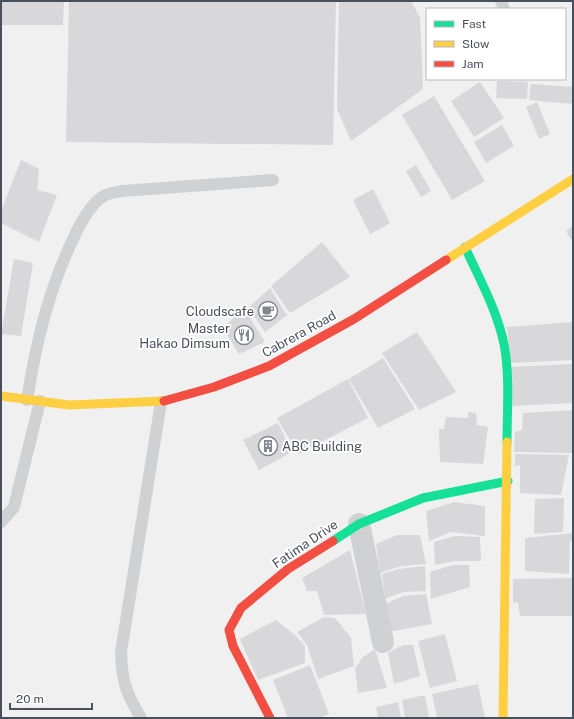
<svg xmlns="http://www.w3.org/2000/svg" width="574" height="719" viewBox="0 0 574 719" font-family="'Public Sans',sans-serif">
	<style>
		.building { fill: #d8d8da }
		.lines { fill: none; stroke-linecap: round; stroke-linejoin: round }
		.lane { stroke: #cfd1d3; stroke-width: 12 }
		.street { stroke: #cfd1d3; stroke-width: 22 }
		.fast { stroke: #16e098; stroke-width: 9 }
		.slow { stroke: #ffcf43; stroke-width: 9 }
		.jam { stroke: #f24e42; stroke-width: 9 }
		.labels { text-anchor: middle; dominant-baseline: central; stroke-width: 3.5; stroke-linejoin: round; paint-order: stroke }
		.poi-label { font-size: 13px; fill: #48505c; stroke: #fff; text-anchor: end }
		.street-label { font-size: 13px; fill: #48505c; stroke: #fff }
	</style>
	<rect width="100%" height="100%" fill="#f1f0f0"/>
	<g class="building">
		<polygon points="1,1 64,1 63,25 1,25"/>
		<polygon points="69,1 336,1 333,145 66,142"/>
		<polygon points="339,1 411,1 420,17 423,89 351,141 337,109"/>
		<polygon points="497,81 528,82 527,99 496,98"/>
		<polygon points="480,82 504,118 474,137 451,101"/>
		<polygon points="531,84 573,87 573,104 529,100"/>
		<polygon points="434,96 485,181 452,200 402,115"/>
		<polygon points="537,102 550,134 539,139 526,107"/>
		<polygon points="502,125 514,146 486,163 474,142"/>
		<polygon points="21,160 39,169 37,190 57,195 39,242 1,223 1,211"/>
		<polygon points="416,165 431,191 421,197 406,171"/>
		<polygon points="373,189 390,223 370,234 353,200"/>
		<polygon points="573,226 573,243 566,231"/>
		<polygon points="322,242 350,277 290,313 271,286"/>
		<polygon points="14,259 33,263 21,336 1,334"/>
		<polygon points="270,288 287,315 265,332 248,308"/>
		<polygon points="244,308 265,342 239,354 223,328"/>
		<polygon points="573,322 573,360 511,363 507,327"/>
		<polygon points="417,332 456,392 419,410 382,353"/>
		<polygon points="383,358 415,409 378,428 349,379"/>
		<polygon points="573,364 573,403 511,406 510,367"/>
		<polygon points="348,379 368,418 298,454 277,418"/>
		<polygon points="573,410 573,453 514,452 515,432 522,430 523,413"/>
		<polygon points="468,412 476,413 477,425 488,427 483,464 440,462 439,429 444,429 446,417 468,418"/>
		<polygon points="278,423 292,452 259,470 243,440"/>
		<polygon points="515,454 569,455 561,495 520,493 520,465 515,466"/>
		<polygon points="564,498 563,532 534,534 535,499"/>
		<polygon points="454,502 485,506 485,536 451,532 429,541 426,511"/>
		<polygon points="573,533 573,541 570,541 569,574 525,571 525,538"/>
		<polygon points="397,535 420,535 426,564 401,566 380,573 376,544"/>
		<polygon points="455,536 480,537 481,561 455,561 435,565 434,542"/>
		<polygon points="350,550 366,614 324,615 317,591 307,591 302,578"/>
		<polygon points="453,565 469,565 470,587 431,599 430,572"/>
		<polygon points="425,566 426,591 403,592 385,599 382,574 399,569"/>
		<polygon points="572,578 572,616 520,616 518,602 513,603 513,579"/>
		<polygon points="426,594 432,624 388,632 383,605 403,596"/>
		<polygon points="324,617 335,618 351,638 354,666 318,679 307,645 297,632"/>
		<polygon points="276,620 295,635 305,646 305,663 258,680 240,639"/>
		<polygon points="445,634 457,681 430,688 418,641"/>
		<polygon points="403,645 413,645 420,676 394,684 388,653"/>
		<polygon points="375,649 387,688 358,693 355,669 362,658"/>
		<polygon points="310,665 329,714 319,718 288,718 273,680"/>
		<polygon points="478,684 485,718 437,718 432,694"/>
		<polygon points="425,695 429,718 405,718 402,700"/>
		<polygon points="398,702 401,718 378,718 376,707"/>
	</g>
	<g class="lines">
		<g class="lane">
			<polyline points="501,1 504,9"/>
			<path d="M27 400C36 343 48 292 73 239 79 226 90 205 102 197 107 193 117 192 122 191L273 180"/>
			<polyline points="1,522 14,507 40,401"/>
			<path d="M141 718C126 693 122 682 121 652L161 402"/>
		</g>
		<polyline class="street" points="359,524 383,642"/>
		<g class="fast">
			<path d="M465 247C479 278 497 310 504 344 510 375 507 410 507 442"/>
			<polyline points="333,541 359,524 423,498 508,481"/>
		</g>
		<g class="slow">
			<polyline points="446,260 573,179"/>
			<polyline points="1,396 69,405 164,401"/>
			<polyline points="503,718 507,442"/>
		</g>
		<g class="jam">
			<polyline points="164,401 214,387 269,366 354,319 446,260"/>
			<polyline points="270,718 233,646 229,630 241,608 288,569 333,541"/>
		</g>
	</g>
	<defs>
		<symbol id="cafe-ring" viewBox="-11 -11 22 22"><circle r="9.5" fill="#fff" stroke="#838890" stroke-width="1.5"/><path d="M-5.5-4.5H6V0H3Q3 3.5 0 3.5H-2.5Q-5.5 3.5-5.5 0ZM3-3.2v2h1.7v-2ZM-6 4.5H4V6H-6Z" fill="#838890"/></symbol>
		<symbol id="restaurant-ring" viewBox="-11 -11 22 22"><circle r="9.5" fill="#fff" stroke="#838890" stroke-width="1.5"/><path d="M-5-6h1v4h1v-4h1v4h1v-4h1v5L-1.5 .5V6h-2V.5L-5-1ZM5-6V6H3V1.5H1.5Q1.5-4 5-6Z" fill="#838890"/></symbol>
		<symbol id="building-ring" viewBox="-11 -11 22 22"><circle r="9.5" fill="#fff" stroke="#838890" stroke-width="1.5"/><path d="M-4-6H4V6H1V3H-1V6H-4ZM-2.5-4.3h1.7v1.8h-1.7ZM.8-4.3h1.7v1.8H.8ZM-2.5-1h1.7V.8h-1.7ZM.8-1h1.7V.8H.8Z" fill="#838890"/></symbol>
	</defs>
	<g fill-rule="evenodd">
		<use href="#cafe-ring" x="257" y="300" width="22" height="22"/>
		<use href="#restaurant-ring" x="233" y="324" width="22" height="22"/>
		<use href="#building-ring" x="257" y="435" width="22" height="22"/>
	</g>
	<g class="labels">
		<g class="poi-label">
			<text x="254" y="311">Cloudscafe</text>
			<text x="230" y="328">Master<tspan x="230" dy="15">Hakao Dimsum</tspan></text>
			<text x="282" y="446" text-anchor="start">ABC Building</text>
		</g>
		<g class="street-label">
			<text transform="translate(299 334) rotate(-29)">Cabrera Road</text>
			<text transform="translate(305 544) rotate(-34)">Fatima Drive</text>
		</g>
	</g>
	<rect width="574" height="719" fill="none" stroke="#48505c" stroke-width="4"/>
	<rect x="426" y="8" width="140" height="72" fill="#ffffff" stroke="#b6b9be"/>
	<rect x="434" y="21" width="20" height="6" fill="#16e098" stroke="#b6b9be"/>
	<text x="462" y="28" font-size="12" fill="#48505c">Fast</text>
	<rect x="434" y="41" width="20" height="6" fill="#ffcf43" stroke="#b6b9be"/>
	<text x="462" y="48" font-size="12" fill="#48505c">Slow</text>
	<rect x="434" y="61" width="20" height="6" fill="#f24e42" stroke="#b6b9be"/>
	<text x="462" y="68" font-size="12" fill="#48505c">Jam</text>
	<path d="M10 703v6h82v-6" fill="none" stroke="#48505c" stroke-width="2"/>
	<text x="16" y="703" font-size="12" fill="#48505c" stroke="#ffffff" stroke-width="3" paint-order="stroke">20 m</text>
</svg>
